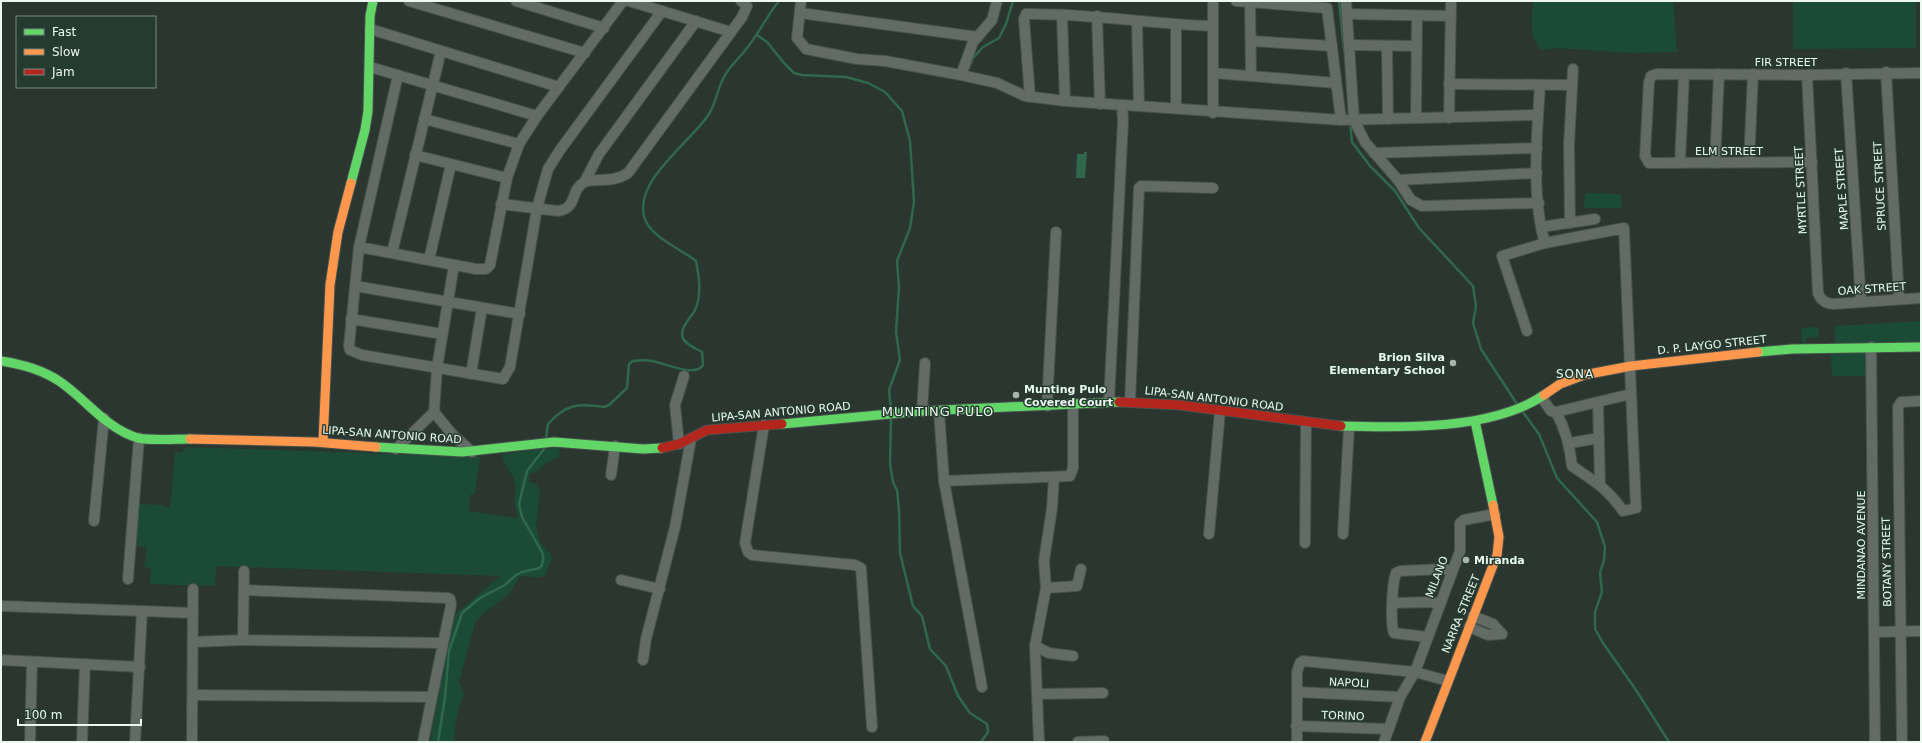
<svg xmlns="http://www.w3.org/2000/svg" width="1922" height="743" viewBox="0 0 1922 743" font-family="'DejaVu Sans',sans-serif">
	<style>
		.green { fill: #1b4b36 }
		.water { fill: #2f684d }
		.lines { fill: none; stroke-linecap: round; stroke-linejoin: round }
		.stream { stroke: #2f684d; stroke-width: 2.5 }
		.street-casing { stroke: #47514c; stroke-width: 12 }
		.fast-casing { stroke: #47514c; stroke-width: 11 }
		.slow-casing { stroke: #47514c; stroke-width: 11 }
		.jam-casing { stroke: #47514c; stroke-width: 11 }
		.street { stroke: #626b66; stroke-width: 10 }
		.fast { stroke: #63d668; stroke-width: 9 }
		.slow { stroke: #ff974d; stroke-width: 9 }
		.jam { stroke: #b3261e; stroke-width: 9 }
		.poi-dot { fill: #a8b5ad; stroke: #263b30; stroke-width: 1.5 }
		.labels { text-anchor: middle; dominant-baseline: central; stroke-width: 3; stroke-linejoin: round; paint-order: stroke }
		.street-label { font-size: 11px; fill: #ecf9f1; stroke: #263b30 }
		.poi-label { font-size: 11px; font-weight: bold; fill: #ecf9f1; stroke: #263b30; text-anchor: start }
		.neighbourhood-label { font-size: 12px; letter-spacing: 1px; fill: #ecf9f1; stroke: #263b30 }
		.quarter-label { font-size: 13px; letter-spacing: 1px; fill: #ecf9f1; stroke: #263b30 }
	</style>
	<rect width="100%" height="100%" fill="#2b3630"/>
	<g class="green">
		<path d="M1533 1H1673L1677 52 1631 53 1558 48 1542 50C1528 39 1532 16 1533 1Z"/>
		<polygon points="1793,1 1916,1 1916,48 1793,49"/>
		<polygon points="1585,193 1619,194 1621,196 1622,208 1584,208"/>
		<polygon points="1921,321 1921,342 1835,344 1835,326"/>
		<polygon points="1818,327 1819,337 1806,338 1806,343 1802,343 1801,328"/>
		<polygon points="1867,353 1868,376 1832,376 1831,354"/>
		<path d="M187 447 480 457 475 494H471L468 511 518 518 514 502 516 488 513 476 505 465 502 454 560 447 559 457 548 462 535 472 529 474V482L538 485 540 491 536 527 541 544 550 553 553 559 549 564 545 575C536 580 529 576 520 576L509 594 484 613 475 623 459 682 464 694C458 710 454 725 454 742H430L453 616 501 576 216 566 215 586 150 584 151 568 144 567 147 548 136 546 139 504 163 505 166 508 169 507 171 502 175 452 181 453Z"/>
	</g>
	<polygon class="water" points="1084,152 1087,152 1085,178 1076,178 1077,154 1084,154"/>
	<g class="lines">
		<g class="stream">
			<polyline points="1339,1 1344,49"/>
			<polyline points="757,35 767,42 784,63 794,73 802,75 846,77 868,83 885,92 902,111 910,141 914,202 910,228 897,261 899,287 896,332 900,360 889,390 891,410"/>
			<polyline points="968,70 973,58 983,47 999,38 1006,24 1013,1"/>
			<polyline points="1350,122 1352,142 1370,166 1395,191 1419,228 1473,286 1476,306 1473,323 1481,349 1517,404"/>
			<polyline points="1522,411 1539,434 1557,478 1597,522 1605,547 1604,560 1600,573 1602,592 1595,612 1595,629 1603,643 1636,690 1669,742"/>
			<polyline points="891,419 890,464 893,482 897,490 899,509 900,553 913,606 922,616 930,649 946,666 958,696 970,713 987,724 988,732 981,742"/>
			<path d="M546 438 548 424C566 404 578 403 604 407L609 405 627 388 629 364 633 361C639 360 646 360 652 361 665 363 695 378 703 365L702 352C697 349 687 345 684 340 677 330 691 318 695 310 702 295 699 276 696 261 680 248 649 237 644 216 635 179 692 141 709 114 717 101 718 84 727 72 734 62 743 54 750 44 761 30 768 14 779 1"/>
			<path d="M438 742 445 697 449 651 462 613 480 598 505 585 516 575 522 572 540 568C544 563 544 558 542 552L522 517 519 504 527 471 544 449"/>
		</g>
		<defs>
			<g id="street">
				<polyline points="409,1 585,53"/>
				<polyline points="516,1 604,28"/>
				<polyline points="629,1 731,32"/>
				<polyline points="801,1 797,38 806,49 857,59 885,61 961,75 997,83 1025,96 1065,101 1341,120 1538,115"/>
				<polyline points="1213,1 1213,113"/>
				<polyline points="1236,1 1327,8 1341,120"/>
				<polyline points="1250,1 1251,76"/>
				<polyline points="1346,1 1354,120 1365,142 1398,180 1411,200 1422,206 1539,203"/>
				<polyline points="800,13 978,37"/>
				<polyline points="1347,14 1451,16"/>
				<polyline points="1062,16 1065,101"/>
				<polyline points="1097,16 1100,104"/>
				<polyline points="1137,22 1139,106"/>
				<polyline points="370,29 559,87"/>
				<polyline points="1251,41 1332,46"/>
				<polyline points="1349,45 1417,46"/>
				<polyline points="1387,46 1388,119"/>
				<polyline points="370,67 537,116"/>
				<polyline points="1886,72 1899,299"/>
				<polyline points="1213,73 1336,83"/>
				<polyline points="1846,73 1861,302"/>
				<polyline points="398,75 359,247 349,346 350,350 362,355 503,379 510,367 537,208 548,169 560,150 662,11"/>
				<polyline points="961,75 973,42 992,20 997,1"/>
				<path d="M1807 75 1818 293C1821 301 1827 304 1834 304L1921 298"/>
				<polyline points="1449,84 1571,85"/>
				<path d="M1540 85C1537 134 1531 196 1545 243"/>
				<path d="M1030 97 1024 19 1026 14C1088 13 1150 24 1212 26"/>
				<polyline points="1176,108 1176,25"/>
				<polyline points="1416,118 1417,16"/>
				<polyline points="1449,118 1451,1"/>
				<polyline points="424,119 519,144"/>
				<polyline points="1374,153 1537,148"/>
				<polyline points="415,155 507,178"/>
				<polyline points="1749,162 1753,74"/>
				<polyline points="1812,162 1649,163 1645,156 1649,82 1651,76 1657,74 1807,75 1921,73"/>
				<polyline points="1680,163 1684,75"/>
				<polyline points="1715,163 1719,74"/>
				<polyline points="1398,180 1537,173"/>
				<polyline points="585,181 599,154 696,21"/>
				<path d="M501 204 558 211C578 208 570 191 583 183 593 176 610 185 628 173L742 17 747 6 741 1"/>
				<polyline points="1570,223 1569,145 1573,69"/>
				<polyline points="1541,227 1595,219"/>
				<polyline points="359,247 476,269 486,269 490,265 507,178 519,144 537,116 623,1"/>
				<polyline points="392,253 441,51"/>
				<polyline points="429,260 451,164"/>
				<polyline points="355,286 520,314"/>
				<polyline points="351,319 442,334"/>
				<path d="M1527 331 1502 256 1545 243 1624 228 1636 508 1623 511C1608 489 1594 481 1572 466 1570 446 1566 430 1556 412L1551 411 1541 397"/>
				<polyline points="1871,347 1875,742"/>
				<polyline points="471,374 482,308"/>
				<polyline points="1109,402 1123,121 1122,105"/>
				<polyline points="1130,402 1139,188 1141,186 1213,188"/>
				<polyline points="1598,402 1600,485"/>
				<polyline points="1047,406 1056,232"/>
				<polyline points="922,411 925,363"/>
				<polyline points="939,411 944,481 982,687"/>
				<polyline points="434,412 452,434 472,452"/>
				<polyline points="1556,412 1631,394"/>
				<polyline points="764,425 745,543 748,552 752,555 855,565 861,568 872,727"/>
				<polyline points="1570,443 1599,438"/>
				<polyline points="679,444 675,405 684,376"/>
				<polyline points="396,449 434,412 437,368 454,265"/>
				<polyline points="611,475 615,446"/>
				<polyline points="944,481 1070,476 1073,468 1073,403"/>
				<polyline points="94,521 104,418"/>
				<polyline points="1209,534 1220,411"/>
				<polyline points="1343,534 1349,427"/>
				<polyline points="1305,543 1306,423"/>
				<polyline points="244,571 243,640 443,643"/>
				<polyline points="128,579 139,438"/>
				<polyline points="621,580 660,589"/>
				<polyline points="1046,588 1077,586 1081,569"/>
				<polyline points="1393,603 1431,602 1440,604"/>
				<polyline points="1,606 142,611"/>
				<polyline points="1473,616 1493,624 1502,634"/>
				<polyline points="1469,627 1488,635 1502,634"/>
				<polyline points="1878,632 1921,631"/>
				<path d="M1427 637 1394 633C1390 623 1392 584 1396 573L1400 571 1443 569 1452 571"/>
				<polyline points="193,642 243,640"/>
				<polyline points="1035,646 1049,653 1073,656"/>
				<polyline points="1,660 140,667"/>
				<polyline points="643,660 646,639 675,527 691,439"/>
				<polyline points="1297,692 1400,697"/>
				<polyline points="1038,694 1103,693"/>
				<polyline points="193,695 432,697 451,605 450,599 448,598 244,590"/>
				<polyline points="1296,726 1389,729"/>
				<polyline points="30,742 32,662"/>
				<polyline points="82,742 85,664"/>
				<polyline points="135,742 142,611 193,613"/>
				<polyline points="192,742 193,589"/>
				<polyline points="423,742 432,697"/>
				<polyline points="1039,742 1035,646 1046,588 1044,561 1052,508 1054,477"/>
				<polyline points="1078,742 1104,741"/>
				<polyline points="1297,742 1297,672 1300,663 1303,661 1415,672 1448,681"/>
				<polyline points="1384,742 1400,697 1415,672 1460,551 1460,523 1464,520 1495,514"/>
				<polyline points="1902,742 1898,407 1901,402 1921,401"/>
			</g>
			<g id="fast">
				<polyline points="351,183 365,130 368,111 370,16 373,1"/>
				<polyline points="1758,352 1792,349 1921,347"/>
				<path d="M1 361C21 364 41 369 59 381 85 398 106 429 138 438 152 441 175 439 190 439"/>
				<polyline points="1475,421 1493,505"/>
				<polyline points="782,424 922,411 1119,402"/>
				<path d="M1341 426C1402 428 1493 430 1544 395"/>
				<polyline points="376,447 462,452 554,442 643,449 662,448"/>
			</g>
			<g id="slow">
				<polyline points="1544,395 1560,384 1584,375 1631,366 1758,352"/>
				<polyline points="190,439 314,442 376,447"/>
				<polyline points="323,442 330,285 338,232 351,183"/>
				<polyline points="1425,742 1497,555 1499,537 1493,505"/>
			</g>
			<g id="jam">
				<polyline points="1119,402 1179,405 1341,426"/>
				<polyline points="662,448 679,444 707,430 782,424"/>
			</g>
		</defs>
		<use href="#street" class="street-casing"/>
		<use href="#fast" class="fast-casing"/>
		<use href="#slow" class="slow-casing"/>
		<use href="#jam" class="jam-casing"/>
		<use href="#street" class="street"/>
		<use href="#fast" class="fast"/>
		<use href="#slow" class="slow"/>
		<use href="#jam" class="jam"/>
	</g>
	<g class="poi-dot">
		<circle cx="1453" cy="363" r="4"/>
		<circle cx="1016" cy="395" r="4"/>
		<circle cx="1466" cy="560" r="4"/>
	</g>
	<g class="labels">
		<g class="street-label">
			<text x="1786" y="62">FIR STREET</text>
			<text x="1729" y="151">ELM STREET</text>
			<text transform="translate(1880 186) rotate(-93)">SPRUCE STREET</text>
			<text transform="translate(1842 189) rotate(-94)">MAPLE STREET</text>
			<text transform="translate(1801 190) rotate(-93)">MYRTLE STREET</text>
			<text transform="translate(1872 289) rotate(-4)">OAK STREET</text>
			<text transform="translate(1712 345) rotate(-6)">D. P. LAYGO STREET</text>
			<text transform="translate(1214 399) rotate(7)">LIPA-SAN ANTONIO ROAD</text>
			<text transform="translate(781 412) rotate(-5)">LIPA-SAN ANTONIO ROAD</text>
			<text transform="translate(392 435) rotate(4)">LIPA-SAN ANTONIO ROAD</text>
			<text transform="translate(1861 545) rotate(-90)">MINDANAO AVENUE</text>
			<text transform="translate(1887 562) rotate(-91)">BOTANY STREET</text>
			<text transform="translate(1437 577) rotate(-69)">MILANO</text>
			<text transform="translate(1461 614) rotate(-68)">NARRA STREET</text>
			<text transform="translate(1349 683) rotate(3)">NAPOLI</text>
			<text transform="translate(1343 716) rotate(2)">TORINO</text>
		</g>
		<g class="poi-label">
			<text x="1445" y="357" text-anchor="end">Brion Silva<tspan x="1445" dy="13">Elementary School</tspan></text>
			<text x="1024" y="389">Munting Pulo<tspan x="1024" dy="13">Covered Court</tspan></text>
			<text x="1474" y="560">Miranda</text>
		</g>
		<g class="neighbourhood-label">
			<text x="1575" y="374">SONA</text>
		</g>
		<g class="quarter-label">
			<text x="938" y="411">MUNTING PULO</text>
		</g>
	</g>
	<rect width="1922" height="743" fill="none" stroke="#ecf9f1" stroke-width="4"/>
	<rect x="16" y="16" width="140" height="72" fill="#263b30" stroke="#75877d"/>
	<rect x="24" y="29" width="20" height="6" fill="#63d668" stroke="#75877d"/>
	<text x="52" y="36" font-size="12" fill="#ecf9f1">Fast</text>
	<rect x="24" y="49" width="20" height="6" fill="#ff974d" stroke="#75877d"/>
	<text x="52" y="56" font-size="12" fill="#ecf9f1">Slow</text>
	<rect x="24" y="69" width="20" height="6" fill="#b3261e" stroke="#75877d"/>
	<text x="52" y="76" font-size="12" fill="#ecf9f1">Jam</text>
	<path d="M18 719v6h123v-6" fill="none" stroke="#ecf9f1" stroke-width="2"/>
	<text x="24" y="719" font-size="12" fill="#ecf9f1" stroke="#263b30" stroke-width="3" paint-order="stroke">100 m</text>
</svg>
